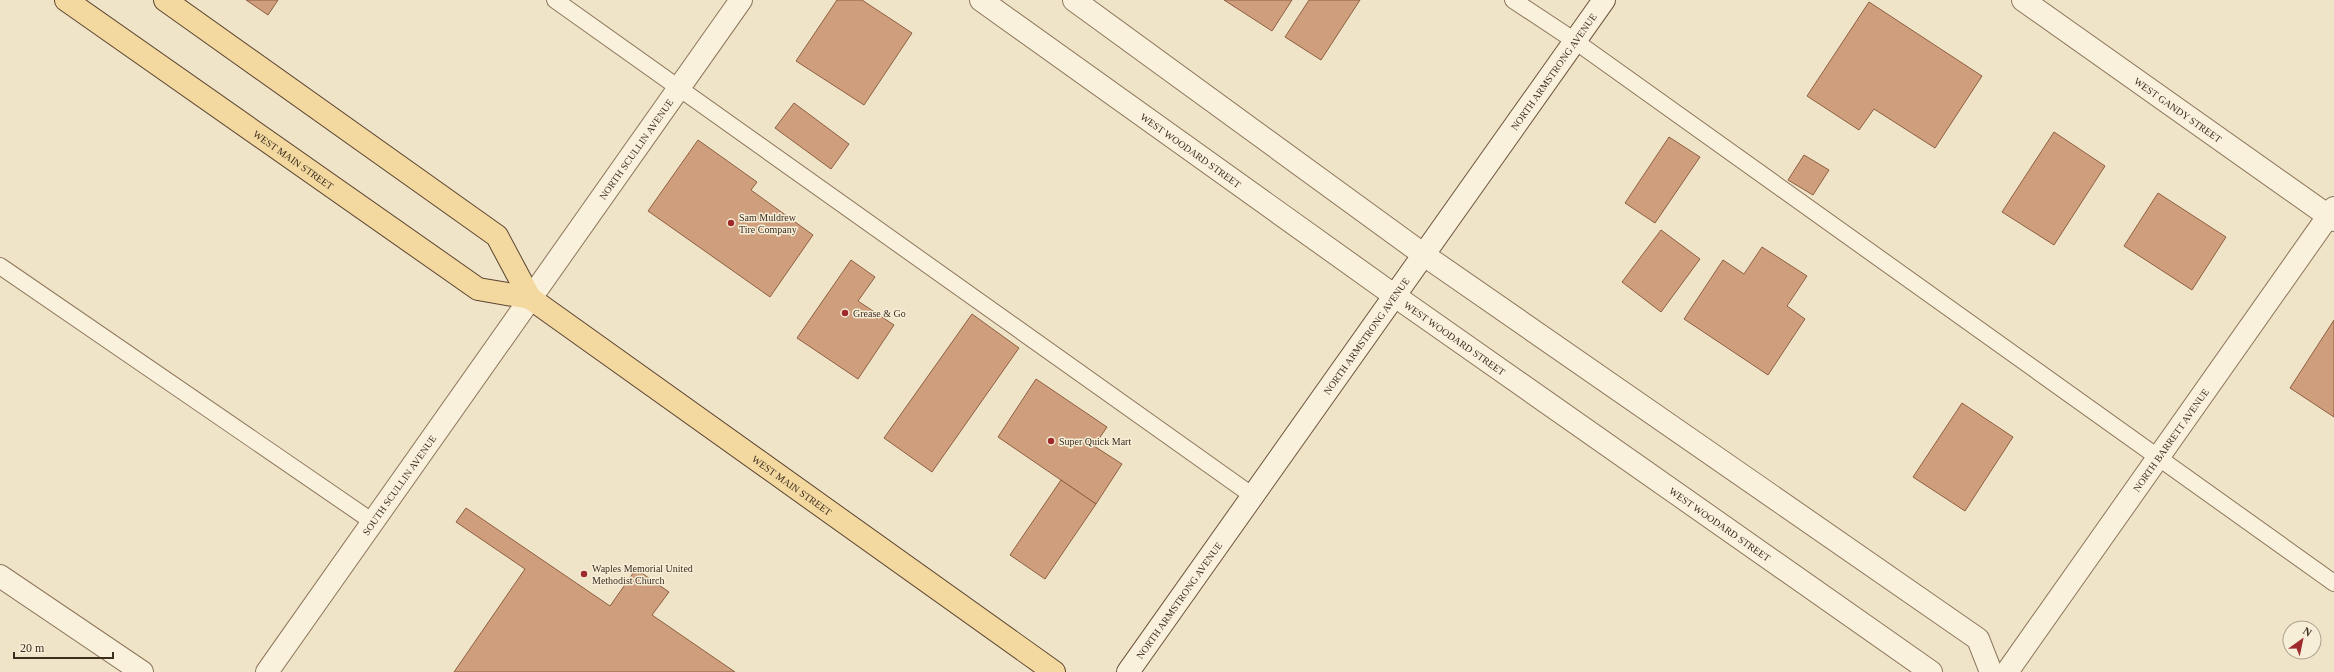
<svg xmlns="http://www.w3.org/2000/svg" width="2334" height="672" viewBox="0 0 2334 672" font-family="'Times New Roman',serif">
	<style>
		.building { fill: #cf9f7d; stroke: #8d5f41 }
		.lines { fill: none; stroke-linecap: round; stroke-linejoin: round }
		.lane-casing { stroke: #8d765c; stroke-width: 18 }
		.street-casing { stroke: #8d765c; stroke-width: 24 }
		.secondary-casing { stroke: #6f573f; stroke-width: 24 }
		.primary-casing { stroke: #5b4430; stroke-width: 24 }
		.lane { stroke: #faf1dc; stroke-width: 16 }
		.street { stroke: #faf1dc; stroke-width: 22 }
		.secondary { stroke: #faf1dc; stroke-width: 22 }
		.primary { stroke: #f3d9a0; stroke-width: 22 }
		.poi-dot { fill: #9e2a2b; stroke: #f7eed8; stroke-width: 1.5 }
		.labels { text-anchor: middle; dominant-baseline: central; stroke-width: 3; stroke-linejoin: round; paint-order: stroke }
		.street-label { font-size: 10px; fill: #3d2e20; stroke: #f7eed8 }
		.poi-label { font-size: 10px; fill: #3d2e20; stroke: #f7eed8; text-anchor: start }
	</style>
	<rect width="100%" height="100%" fill="#f0e4c8"/>
	<g class="building">
		<polygon points="246,0 278,0 268,15"/>
		<polygon points="837,0 862,0 912,33 864,105 796,61"/>
		<polygon points="1224,0 1292,0 1272,31"/>
		<polygon points="1309,0 1360,0 1321,60 1285,37"/>
		<polygon points="1869,2 1982,76 1935,148 1874,109 1859,130 1807,96"/>
		<polygon points="794,103 849,144 831,169 775,128"/>
		<polygon points="2054,132 2105,166 2054,245 2002,212"/>
		<polygon points="1669,137 1700,157 1655,223 1625,203"/>
		<polygon points="698,140 757,182 751,190 813,235 770,297 648,211"/>
		<polygon points="1804,155 1829,170 1813,195 1788,180"/>
		<polygon points="2158,193 2226,237 2192,290 2124,246"/>
		<polygon points="1661,230 1700,259 1661,312 1622,282"/>
		<polygon points="1762,247 1807,276 1787,306 1805,319 1768,375 1684,319 1723,260 1744,274"/>
		<polygon points="851,260 875,277 858,301 894,325 858,379 797,338"/>
		<polygon points="972,314 1019,348 932,472 884,438"/>
		<polygon points="2334,320 2334,417 2290,388"/>
		<polygon points="1036,379 1107,427 1094,446 1122,464 1096,504 998,437"/>
		<polygon points="1962,403 2013,437 1965,511 1913,477"/>
		<polygon points="1061,480 1096,504 1045,579 1010,555"/>
		<polygon points="466,508 610,606 636,569 669,592 652,615 735,672 454,672 525,569 456,522"/>
	</g>
	<g class="lines">
		<defs>
			<g id="lane">
				<polyline points="555,0 1253,496"/>
				<polyline points="1513,0 1575,41 2334,583"/>
				<polyline points="0,266 373,522"/>
			</g>
			<g id="street">
				<path id="s1" d="M981 0 1395 296 1931 672"/>
				<polyline points="1074,0 1424,255 1978,639 1991,672"/>
				<path id="s2" d="M2023 0 2334 220"/>
				<polyline points="0,576 142,672"/>
				<path id="s3" d="M267 672 741 0"/>
				<path id="s4" d="M2007 672 2334 208"/>
			</g>
			<g id="secondary">
				<path id="s5" d="M1128 672 1604 0"/>
			</g>
			<g id="primary">
				<path id="s6" d="M66 0 478 289 530 298 1054 672"/>
				<polyline points="165,0 497,236 530,298"/>
			</g>
		</defs>
		<use href="#lane" class="lane-casing"/>
		<use href="#street" class="street-casing"/>
		<use href="#secondary" class="secondary-casing"/>
		<use href="#primary" class="primary-casing"/>
		<use href="#lane" class="lane"/>
		<use href="#street" class="street"/>
		<use href="#secondary" class="secondary"/>
		<use href="#primary" class="primary"/>
	</g>
	<g class="poi-dot">
		<circle cx="731" cy="223" r="4"/>
		<circle cx="845" cy="313" r="4"/>
		<circle cx="1051" cy="441" r="4"/>
		<circle cx="584" cy="574" r="4"/>
	</g>
	<g class="labels">
		<g class="street-label">
			<text stroke="none"><textPath href="#s5" startOffset="736">NORTH ARMSTRONG AVENUE</textPath></text>
			<text stroke="none"><textPath href="#s2" startOffset="190">WEST GANDY STREET</textPath></text>
			<text stroke="none"><textPath href="#s3" startOffset="640">NORTH SCULLIN AVENUE</textPath></text>
			<text stroke="none"><textPath href="#s1" startOffset="258">WEST WOODARD STREET</textPath></text>
			<text stroke="none"><textPath href="#s6" startOffset="278">WEST MAIN STREET</textPath></text>
			<text stroke="none"><textPath href="#s5" startOffset="412">NORTH ARMSTRONG AVENUE</textPath></text>
			<text stroke="none"><textPath href="#s1" startOffset="582">WEST WOODARD STREET</textPath></text>
			<text stroke="none"><textPath href="#s4" startOffset="284">NORTH BARRETT AVENUE</textPath></text>
			<text stroke="none"><textPath href="#s3" startOffset="229">SOUTH SCULLIN AVENUE</textPath></text>
			<text stroke="none"><textPath href="#s6" startOffset="878">WEST MAIN STREET</textPath></text>
			<text stroke="none"><textPath href="#s1" startOffset="906">WEST WOODARD STREET</textPath></text>
			<text stroke="none"><textPath href="#s5" startOffset="88">NORTH ARMSTRONG AVENUE</textPath></text>
		</g>
		<g class="poi-label">
			<text x="739" y="217">Sam Muldrew<tspan x="739" dy="12">Tire Company</tspan></text>
			<text x="853" y="313">Grease &amp; Go</text>
			<text x="1059" y="441">Super Quick Mart</text>
			<text x="592" y="568">Waples Memorial United<tspan x="592" dy="12">Methodist Church</tspan></text>
		</g>
	</g>
	<g transform="translate(2302 640) rotate(33)"><circle r="19" fill="#f7eed8" stroke="#ada18e"/>
	<path d="M0-3L7 15L0 10L-7 15Z" fill="#9e2a2b"/>
	<text y="-6" font-size="11" font-weight="bold" text-anchor="middle" fill="#3d2e20">N</text>
	</g>
	<path d="M14 652v6h99v-6" fill="none" stroke="#3d2e20" stroke-width="2"/>
	<text x="20" y="652" font-size="12" fill="#3d2e20" stroke="#f7eed8" stroke-width="3" paint-order="stroke">20 m</text>
</svg>
